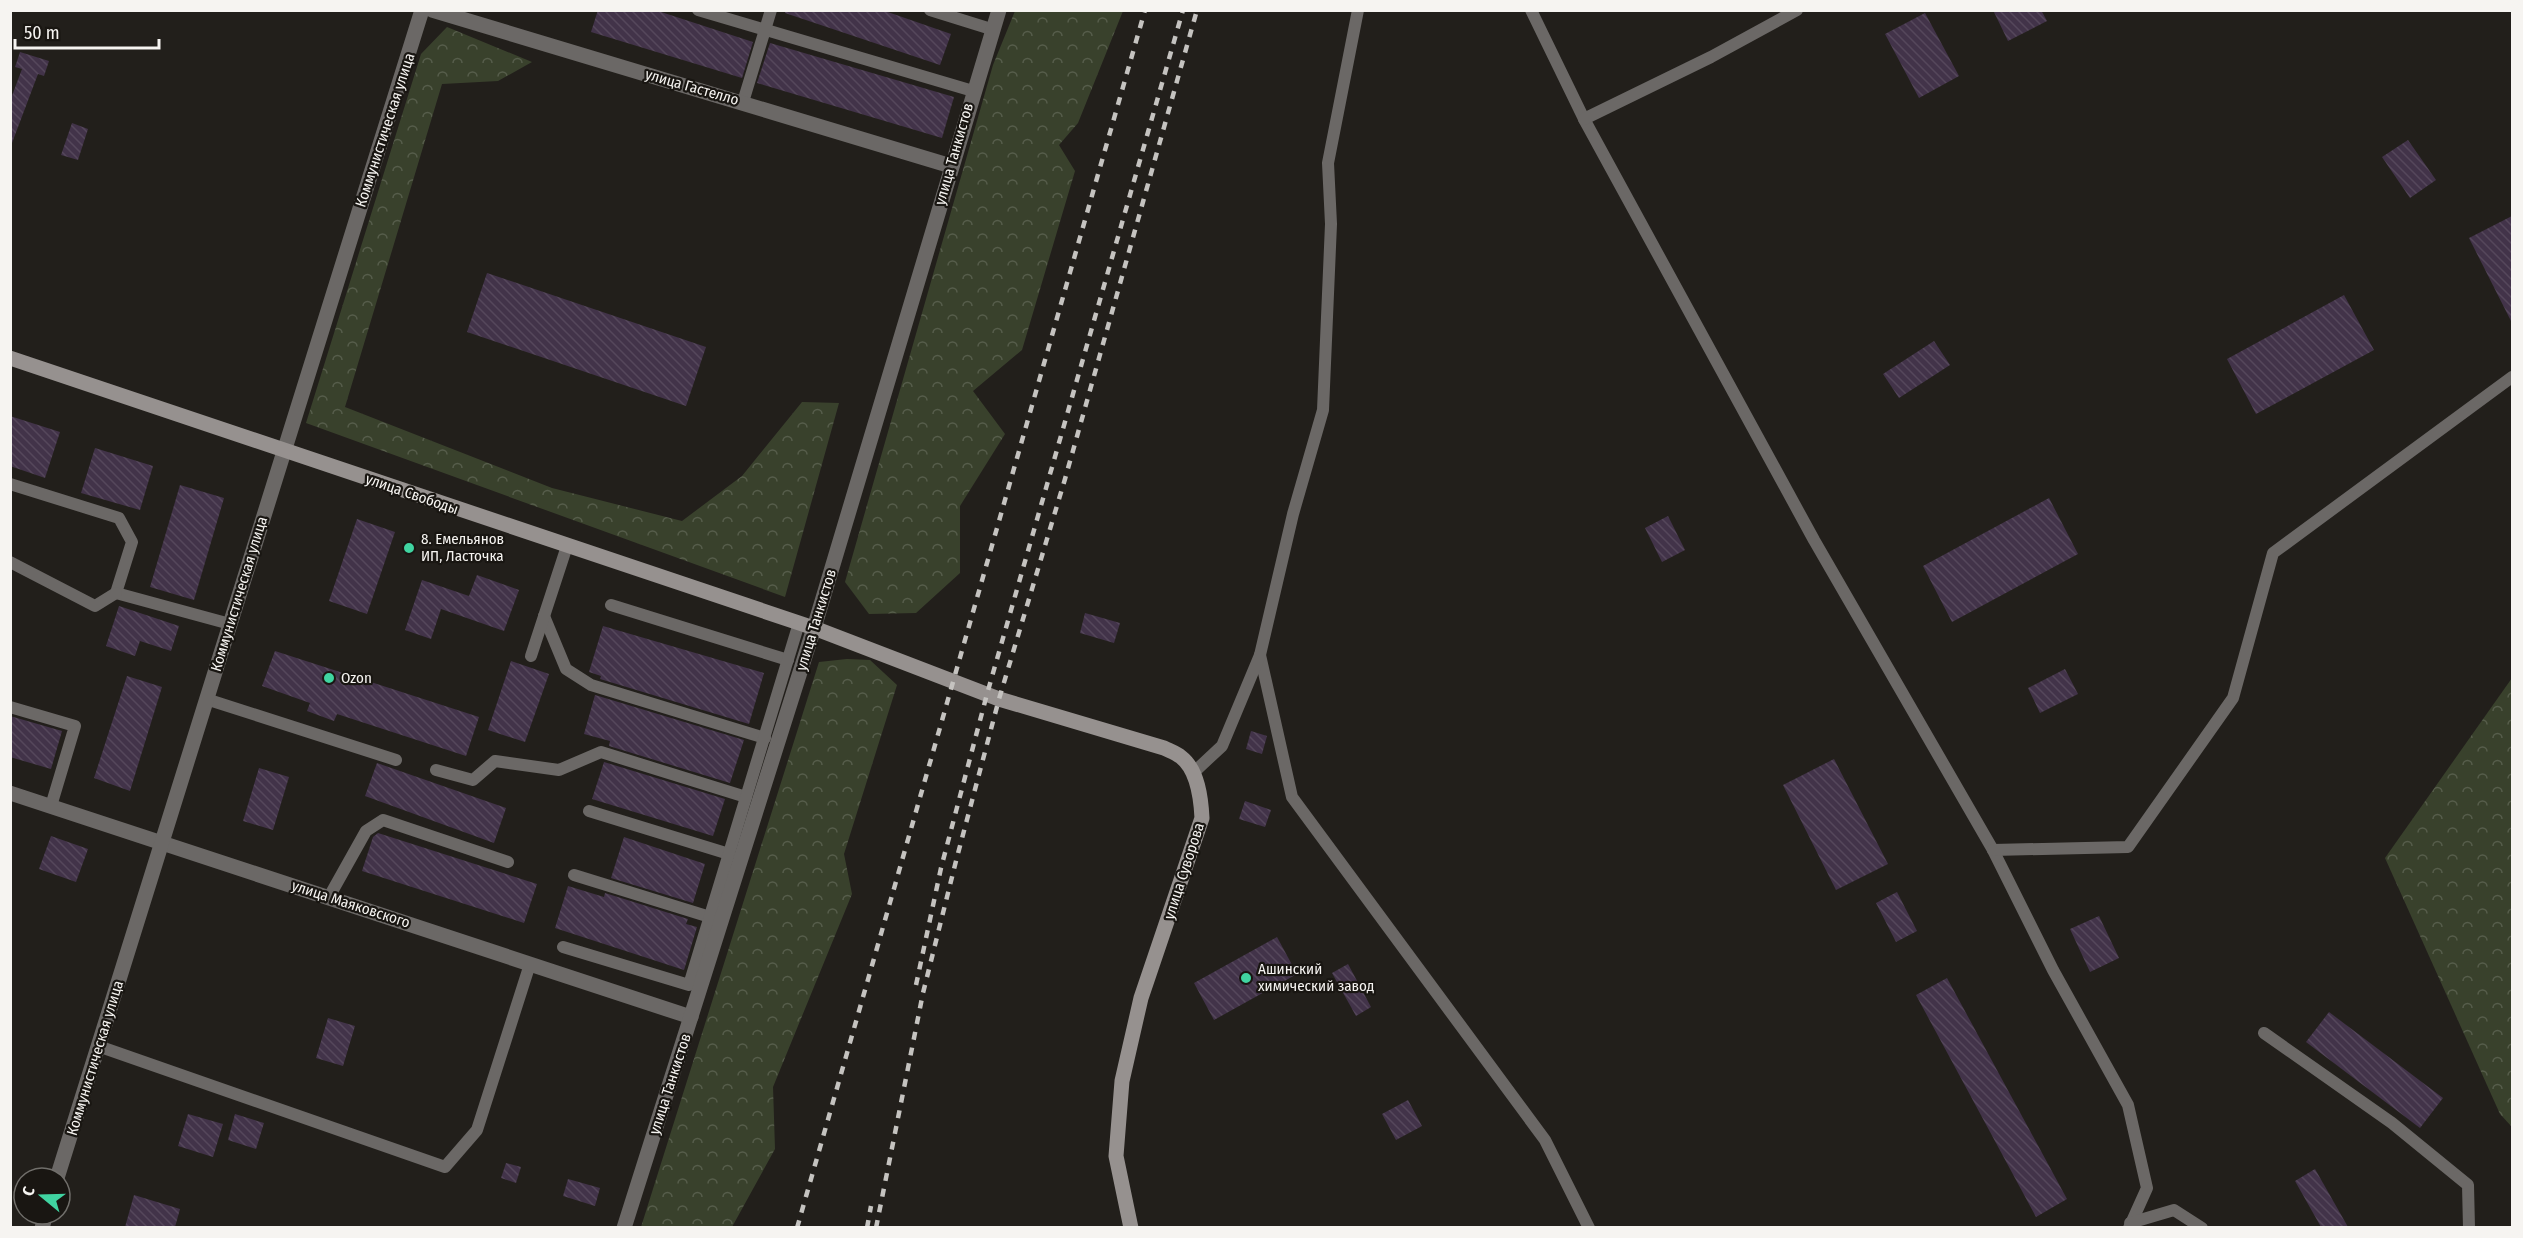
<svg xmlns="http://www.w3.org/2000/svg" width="2523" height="1238" viewBox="0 0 2523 1238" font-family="'Fira Sans Condensed',sans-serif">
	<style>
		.forest { fill: url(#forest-crowns) }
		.building { fill: url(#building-back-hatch) }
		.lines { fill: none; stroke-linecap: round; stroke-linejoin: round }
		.lane { stroke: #6b6866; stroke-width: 12 }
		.street { stroke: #6b6866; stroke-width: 15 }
		.secondary { stroke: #96918f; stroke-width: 15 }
		.rail { stroke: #c5c3c0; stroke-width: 4.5; stroke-dasharray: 8 8; stroke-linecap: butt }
		.poi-dot { fill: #40d4a1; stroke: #191612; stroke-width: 2 }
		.labels { text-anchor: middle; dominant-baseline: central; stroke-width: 4.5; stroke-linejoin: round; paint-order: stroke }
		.street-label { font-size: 15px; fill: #f6f4f1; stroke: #191612 }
		.poi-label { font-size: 15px; fill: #f6f4f1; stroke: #191612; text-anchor: start }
	</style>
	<defs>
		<pattern id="forest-crowns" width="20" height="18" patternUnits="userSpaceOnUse" patternTransform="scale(1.5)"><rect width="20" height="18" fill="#39412c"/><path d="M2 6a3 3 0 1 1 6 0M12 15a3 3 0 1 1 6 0" fill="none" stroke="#565d4b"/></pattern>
		<pattern id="building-back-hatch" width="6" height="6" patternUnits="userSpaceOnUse" patternTransform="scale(1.5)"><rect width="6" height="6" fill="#423349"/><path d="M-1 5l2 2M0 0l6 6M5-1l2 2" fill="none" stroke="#55475b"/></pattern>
	</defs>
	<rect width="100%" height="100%" fill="#221f1b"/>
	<g class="forest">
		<polygon points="1015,11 1123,11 1078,123 1059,145 1075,171 1022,350 973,391 1005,434 960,506 960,573 916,613 869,614 845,582 993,65"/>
		<polygon points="447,27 532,62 498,81 442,84 345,407 552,488 682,521 742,476 802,402 839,403 785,597 306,423 421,54"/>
		<polygon points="847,659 870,660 897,685 844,854 852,894 773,1087 775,1149 732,1227 641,1227 819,662"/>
		<polygon points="2512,678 2512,1127 2500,1114 2385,858"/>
	</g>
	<g class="building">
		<polygon points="598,10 655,10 753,42 742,78 591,32"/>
		<polygon points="785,10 882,10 951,34 940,65 785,13"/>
		<polygon points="1993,10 2041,10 2047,21 2008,41"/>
		<polygon points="1925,13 1959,76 1919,98 1885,34"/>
		<polygon points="770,43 954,97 942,138 757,83"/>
		<polygon points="20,52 49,61 44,76 38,74 12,143 10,101 22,69 15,67"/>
		<polygon points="72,123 88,129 78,160 61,155"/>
		<polygon points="2408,140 2436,180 2410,198 2382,157"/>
		<polygon points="2512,216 2512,323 2469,238"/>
		<polygon points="487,273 706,347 686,406 467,332"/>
		<polygon points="2344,295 2374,350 2256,414 2227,359"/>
		<polygon points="1934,341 1950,365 1899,398 1883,374"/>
		<polygon points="10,416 60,432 45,478 10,466"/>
		<polygon points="95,448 153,466 140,510 81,493"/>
		<polygon points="180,485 224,498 194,600 150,587"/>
		<polygon points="2049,498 2078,554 1952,622 1923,566"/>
		<polygon points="1668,516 1685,550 1662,562 1645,528"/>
		<polygon points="357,519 395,532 367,614 329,601"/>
		<polygon points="477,575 519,590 504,631 441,609 431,639 405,630 422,580 469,596"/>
		<polygon points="119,606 179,626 171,651 140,641 135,656 106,646"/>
		<polygon points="1085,613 1120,623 1114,643 1080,633"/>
		<polygon points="603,626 764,673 749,724 600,679 601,676 589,672"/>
		<polygon points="275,651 479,717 466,756 337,714 334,721 307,711 310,703 262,686"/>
		<polygon points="511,661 549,674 525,742 488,730"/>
		<polygon points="2065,669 2078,694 2040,713 2028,688"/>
		<polygon points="127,676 162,687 130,791 94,778"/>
		<polygon points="595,695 744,740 730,783 609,746 610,741 584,734"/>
		<polygon points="10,716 62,731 51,769 10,757"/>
		<polygon points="1251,731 1267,736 1262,754 1246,749"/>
		<polygon points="1834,759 1888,864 1836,890 1783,785"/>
		<polygon points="604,762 725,799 713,836 592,799"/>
		<polygon points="377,763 506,808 494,843 365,796"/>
		<polygon points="259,768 289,777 273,830 243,821"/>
		<polygon points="1245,801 1271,810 1265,827 1239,819"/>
		<polygon points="378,833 537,884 524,923 362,871 373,837"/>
		<polygon points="51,836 88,849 76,882 39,869"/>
		<polygon points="624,837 705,864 693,903 611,878"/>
		<polygon points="568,886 604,897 605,893 688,919 686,924 697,927 684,970 555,928"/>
		<polygon points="1897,892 1917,931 1896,942 1876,903"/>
		<polygon points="2099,916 2119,958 2090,972 2070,929"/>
		<polygon points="1277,937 1297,974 1214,1020 1194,983"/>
		<polygon points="1348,964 1371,1007 1356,1016 1332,973"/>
		<polygon points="1947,978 2067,1199 2036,1217 1916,995"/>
		<polygon points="2329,1012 2443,1098 2420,1128 2306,1042"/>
		<polygon points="328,1018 355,1026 343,1066 316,1058"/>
		<polygon points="1408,1100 1422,1126 1396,1140 1382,1114"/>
		<polygon points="188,1114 223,1124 213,1157 178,1146"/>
		<polygon points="235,1114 264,1123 256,1149 228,1140"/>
		<polygon points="506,1163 521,1167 516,1183 501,1178"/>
		<polygon points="2315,1169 2348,1227 2321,1227 2295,1181"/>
		<polygon points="568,1179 600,1188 595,1206 563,1196"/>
		<polygon points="134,1195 180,1209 175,1227 125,1227"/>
	</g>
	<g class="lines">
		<g class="lane">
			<polyline points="698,10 973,91"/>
			<polyline points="930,10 991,29"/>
			<polyline points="1531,10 1584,119 1814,540 1993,850 2053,970 2128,1105 2147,1188 2129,1228"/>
			<polyline points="743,102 771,10"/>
			<polyline points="1584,119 1711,57 1797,10"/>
			<polyline points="10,484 119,518 132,542 116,593 230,624"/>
			<polyline points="10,562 95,606 116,593"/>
			<polyline points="611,605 788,660"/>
			<polyline points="544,616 566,669 591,685 765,738"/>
			<polyline points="1260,655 1292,797 1545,1140 1589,1228"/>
			<polyline points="531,656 567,546"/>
			<polyline points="206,699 396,760"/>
			<polyline points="10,707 75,726 51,806"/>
			<polyline points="436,770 473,780 495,761 559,770 601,752 746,797"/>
			<polyline points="1193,773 1222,746 1260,655 1293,514 1323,410 1331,224 1328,163 1358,10"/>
			<polyline points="589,811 729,854"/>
			<polyline points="1993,850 2128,847 2233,698 2273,553 2512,377"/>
			<polyline points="574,875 710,917"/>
			<polyline points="329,897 366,831 383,820 508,862"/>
			<polyline points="563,947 689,985 799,623"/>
			<polyline points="2264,1033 2392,1123 2468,1185 2469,1228"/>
			<polyline points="98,1046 445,1167 477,1130 530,964"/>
			<polyline points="2130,1223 2174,1210 2202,1228"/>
		</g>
		<g class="street">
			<polyline points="432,10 951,166"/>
			<polyline points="10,793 691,1017"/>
			<polyline points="57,1178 422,10"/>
			<polyline points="42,1228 46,1214"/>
			<polyline points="624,1228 814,628 999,10"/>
		</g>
		<path class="secondary" d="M10 358 814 628 999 699 1164 748C1170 751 1176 753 1181 757 1198 770 1201 799 1202 818L1141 998 1122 1081 1116 1156 1131 1228"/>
		<g class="rail">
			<polyline points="916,985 941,868 987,694 1183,10"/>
			<polyline points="797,1228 1145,10"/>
			<polyline points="867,1228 871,1206"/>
			<polyline points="876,1228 923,993 956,861 999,699 1065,479 1197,10"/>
		</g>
	</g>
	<g class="poi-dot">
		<circle cx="409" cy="548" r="6"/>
		<circle cx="329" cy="678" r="6"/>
		<circle cx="1246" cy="978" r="6"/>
	</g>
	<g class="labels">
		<g class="street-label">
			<text transform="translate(692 87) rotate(16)">улица Гастелло</text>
			<text transform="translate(385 130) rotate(-72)">Коммунистическая улица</text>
			<text transform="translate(954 154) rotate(-74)">улица Танкистов</text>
			<text transform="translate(412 494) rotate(19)">улица Свободы</text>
			<text transform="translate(239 594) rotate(-73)">Коммунистическая улица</text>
			<text transform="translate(816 620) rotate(-73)">улица Танкистов</text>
			<text transform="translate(1184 871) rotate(-72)">улица Суворова</text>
			<text transform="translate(351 904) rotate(18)">улица Маяковского</text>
			<text transform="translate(95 1058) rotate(-73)">Коммунистическая улица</text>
			<text transform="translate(670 1084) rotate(-72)">улица Танкистов</text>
		</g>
		<g class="poi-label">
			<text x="421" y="539">8. Емельянов<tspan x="421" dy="17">ИП, Ласточка</tspan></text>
			<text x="341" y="678">Ozon</text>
			<text x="1258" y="969">Ашинский<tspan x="1258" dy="17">химический завод</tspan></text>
		</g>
	</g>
	<rect width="2523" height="1238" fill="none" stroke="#f6f4f1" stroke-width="24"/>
	<g transform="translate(42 1196) rotate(289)"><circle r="28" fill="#191612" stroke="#716f6b" stroke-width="1.5"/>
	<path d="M0-4.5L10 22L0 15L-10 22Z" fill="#40d4a1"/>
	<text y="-9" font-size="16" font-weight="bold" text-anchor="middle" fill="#f6f4f1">С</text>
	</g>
	<path d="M15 39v9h144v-9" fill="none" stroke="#f6f4f1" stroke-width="3"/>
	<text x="24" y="39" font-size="18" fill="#f6f4f1" stroke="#191612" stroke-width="4.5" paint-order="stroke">50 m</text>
</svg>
